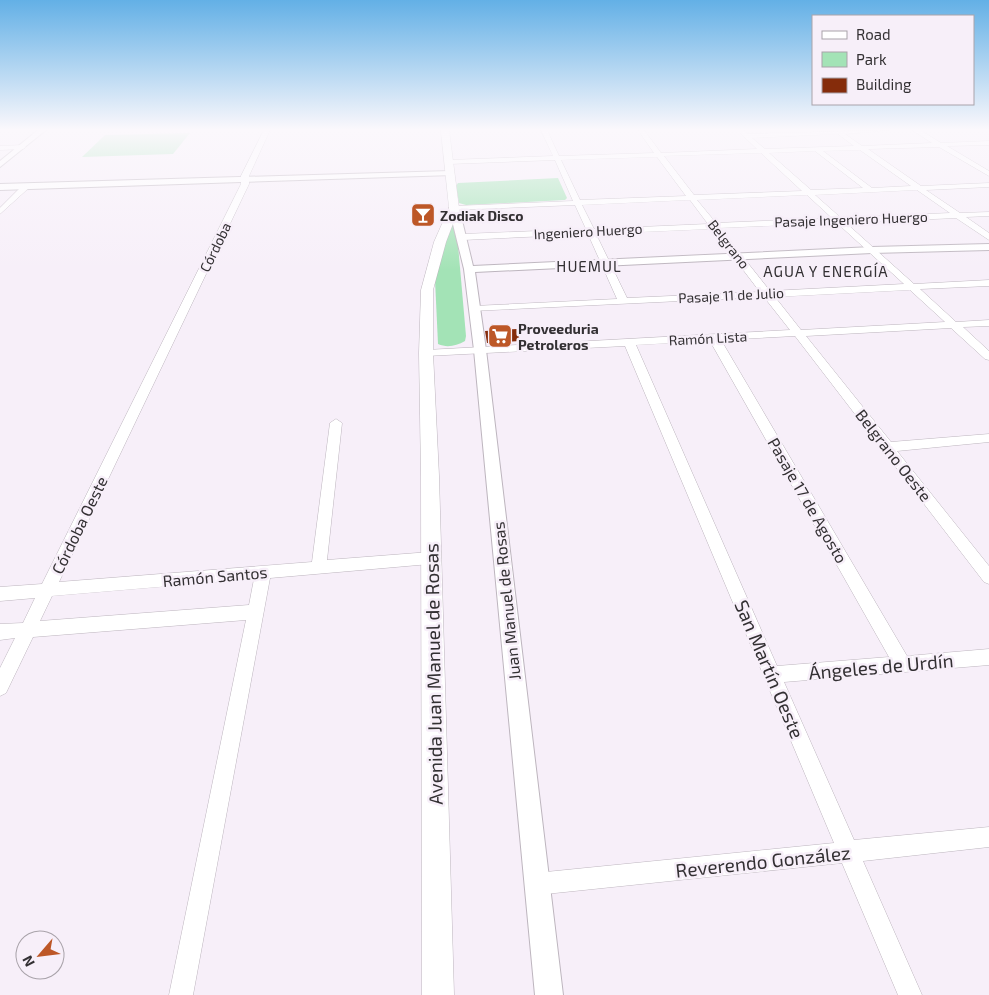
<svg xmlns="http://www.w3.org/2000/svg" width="989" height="995" viewBox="0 0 989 995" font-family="'Exo 2',sans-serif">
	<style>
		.green { fill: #a3e3b6 }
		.building { fill: #852c0b }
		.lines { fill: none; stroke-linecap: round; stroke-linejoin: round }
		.minor-casing { stroke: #bdb5be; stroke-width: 1 }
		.tertiary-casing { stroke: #bdb5be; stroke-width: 2 }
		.secondary-casing { stroke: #bdb5be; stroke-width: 1 }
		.minor { fill: #fff; fill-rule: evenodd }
		.tertiary { fill: #fff; fill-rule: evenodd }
		.secondary { fill: #fff; fill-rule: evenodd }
		.labels { text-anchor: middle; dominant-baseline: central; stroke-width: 5; stroke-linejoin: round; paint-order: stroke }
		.far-poi-label { font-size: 14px; font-weight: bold; fill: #333033; stroke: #f7eff9; text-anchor: start }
		.far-street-label { font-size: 14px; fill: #333033; stroke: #f7eff9 }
		.far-neighbourhood-label { font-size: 15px; letter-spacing: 1px; fill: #333033; stroke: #f7eff9 }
		.street-label { font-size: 16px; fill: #333033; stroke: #f7eff9 }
		.near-street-label { font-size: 19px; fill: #333033; stroke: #f7eff9 }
	</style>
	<rect width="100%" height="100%" fill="#f7eff9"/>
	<g class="green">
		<polygon points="190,133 173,154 82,157 105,135"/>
		<polygon points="558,178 567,198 565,200 466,205 459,203 456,186 458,183"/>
		<path d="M452 221 456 222 466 336 465 341C456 346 447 348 438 344L435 280Z"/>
	</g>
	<polygon class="building" points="517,329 520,341 487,343 485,331"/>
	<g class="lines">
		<defs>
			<g id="minor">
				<path d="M264 130H270L249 176V184L59 582 312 562 330 423 336 419 342 423 327 560 430 552 435 554 438 558 435 562 430 564 270 578 193 995H169L246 620 33 637 6 693 0 696V668L15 638 0 640V624L23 623 35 598 0 601V587L42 584 241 184V176ZM254 579 249 605 40 621 52 596Z"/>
				<path d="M541 130H547L559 156 654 153 638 130H644L661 153 757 149 737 130H744L748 134 890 130 845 134 862 146 932 143 912 130H920L941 143 989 141V145L947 146 989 171V176L939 147 868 149 921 186 989 183V187L926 190 960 213 989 212V216L966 217 989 233V240L956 218 846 223 914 284 989 280V286L920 289 956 322 989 320V326L963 327 989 351V360L985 359 951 328 806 336 891 442 989 434V442L897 451 989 566V584L984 582 795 336 721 340 907 656 989 649V665L784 682 854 840 989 827V847L863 861 922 995H898L842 863 536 895 528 892 525 884 528 876 536 873 834 843 625 346 426 356 421 353 426 350 790 330 764 297 471 311 469 309 474 306 617 299 588 234 463 240 459 237 463 234 586 229 575 205 454 210 450 208 454 206 573 201 555 160 449 164 446 162 449 160 553 156ZM838 134 854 146 765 149 752 138ZM860 150 911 186 872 188 823 151ZM815 151 863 188 811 190 769 153ZM761 153 802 191 694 195 664 156ZM657 157 686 196 580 200 561 160ZM917 190 950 213 841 218 815 195ZM807 195 832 218 716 223 697 200ZM690 200 708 224 594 229 582 205ZM837 223 904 284 770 291 720 228ZM712 229 760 292 627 298 596 234ZM910 290 945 322 801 330 775 297ZM710 341 889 657 777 666 636 345Z"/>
				<polygon points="0,146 23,145 26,147 23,149 0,150"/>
				<polygon points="24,184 31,186 0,214 0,208"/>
			</g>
			<g id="tertiary">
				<polygon points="38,130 46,130 0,167 0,161"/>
				<polygon points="450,171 454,173 453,175 0,190 0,184"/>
				<polygon points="454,205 459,208 473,266 872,247 989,244 989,250 872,253 475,272 486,350 563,995 535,995 474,350 464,269 449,208"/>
			</g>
			<polygon id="secondary" points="441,130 449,130 459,208 446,242 433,290 433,353 439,476 454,995 422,995 421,476 419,353 421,290 434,242 449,208"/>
		</defs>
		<use href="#minor" class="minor-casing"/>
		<use href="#tertiary" class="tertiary-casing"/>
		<use href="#secondary" class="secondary-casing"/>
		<use href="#minor" class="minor"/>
		<use href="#tertiary" class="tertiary"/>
		<use href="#secondary" class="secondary"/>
	</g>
	<linearGradient id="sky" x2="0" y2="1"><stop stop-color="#63b0e6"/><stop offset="0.48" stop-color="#fbf8fc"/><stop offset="1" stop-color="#fbf8fc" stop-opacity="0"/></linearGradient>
	<rect width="989" height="270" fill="url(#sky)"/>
	<defs>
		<symbol id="bar-square" viewBox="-11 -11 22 22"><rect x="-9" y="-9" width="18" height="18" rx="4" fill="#bd5727" stroke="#f7eff9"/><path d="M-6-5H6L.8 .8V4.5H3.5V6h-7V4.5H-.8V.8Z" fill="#fff"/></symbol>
		<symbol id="supermarket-square" viewBox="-11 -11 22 22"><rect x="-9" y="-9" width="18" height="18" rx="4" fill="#bd5727" stroke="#f7eff9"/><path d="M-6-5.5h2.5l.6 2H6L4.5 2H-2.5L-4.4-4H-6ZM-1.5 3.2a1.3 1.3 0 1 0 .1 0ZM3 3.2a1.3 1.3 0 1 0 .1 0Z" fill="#fff"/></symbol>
	</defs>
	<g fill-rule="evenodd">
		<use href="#bar-square" x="409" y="201" width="28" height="28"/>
		<use href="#supermarket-square" x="486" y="322" width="28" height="28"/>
	</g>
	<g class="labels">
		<g class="far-poi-label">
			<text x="440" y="215">Zodiak Disco</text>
			<text x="518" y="328">Proveeduria<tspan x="518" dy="16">Petroleros</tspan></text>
		</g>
		<g class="far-street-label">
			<text transform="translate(851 219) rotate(-2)">Pasaje Ingeniero Huergo</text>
			<text transform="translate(588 231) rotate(-3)">Ingeniero Huergo</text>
			<text transform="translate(729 244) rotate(52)">Belgrano</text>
			<text transform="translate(215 247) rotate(-64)">Córdoba</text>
			<text transform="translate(731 295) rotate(-3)">Pasaje 11 de Julio</text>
			<text transform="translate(708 338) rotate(-3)">Ramón Lista</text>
		</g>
		<g class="far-neighbourhood-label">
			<text x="589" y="266">HUEMUL</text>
			<text x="826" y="271">AGUA Y ENERGÍA</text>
		</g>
		<g class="street-label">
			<text transform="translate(894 455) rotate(52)">Belgrano Oeste</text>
			<text transform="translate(808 500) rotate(60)">Pasaje 17 de Agosto</text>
			<text transform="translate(79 525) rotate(-64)">Córdoba Oeste</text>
			<text transform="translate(215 576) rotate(-5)">Ramón Santos</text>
			<text transform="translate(506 601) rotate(-96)">Juan Manuel de Rosas</text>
		</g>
		<g class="near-street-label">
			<text transform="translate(881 666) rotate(-5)">Ángeles de Urdín</text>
			<text transform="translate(770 669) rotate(67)">San Martín Oeste</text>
			<text transform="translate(433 674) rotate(-91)">Avenida Juan Manuel de Rosas</text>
			<text transform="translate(763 861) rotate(-6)">Reverendo González</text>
		</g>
	</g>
	<rect x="812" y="15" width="162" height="90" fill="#f7eff9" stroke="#a9a3aa"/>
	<rect x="822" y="31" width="25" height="8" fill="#ffffff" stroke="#a9a3aa"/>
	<text x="856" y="40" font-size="15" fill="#333033">Road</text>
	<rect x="822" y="52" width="25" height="15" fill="#a3e3b6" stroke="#a9a3aa"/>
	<text x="856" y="65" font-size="15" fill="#333033">Park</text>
	<rect x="822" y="78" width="25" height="15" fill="#852c0b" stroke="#a9a3aa"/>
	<text x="856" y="90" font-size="15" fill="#333033">Building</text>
	<g transform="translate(40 955) rotate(242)"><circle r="24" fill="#f7eff9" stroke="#a9a3aa"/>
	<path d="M0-4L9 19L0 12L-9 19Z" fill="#bd5727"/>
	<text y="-8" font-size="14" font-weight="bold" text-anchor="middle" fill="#333033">N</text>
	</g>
</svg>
